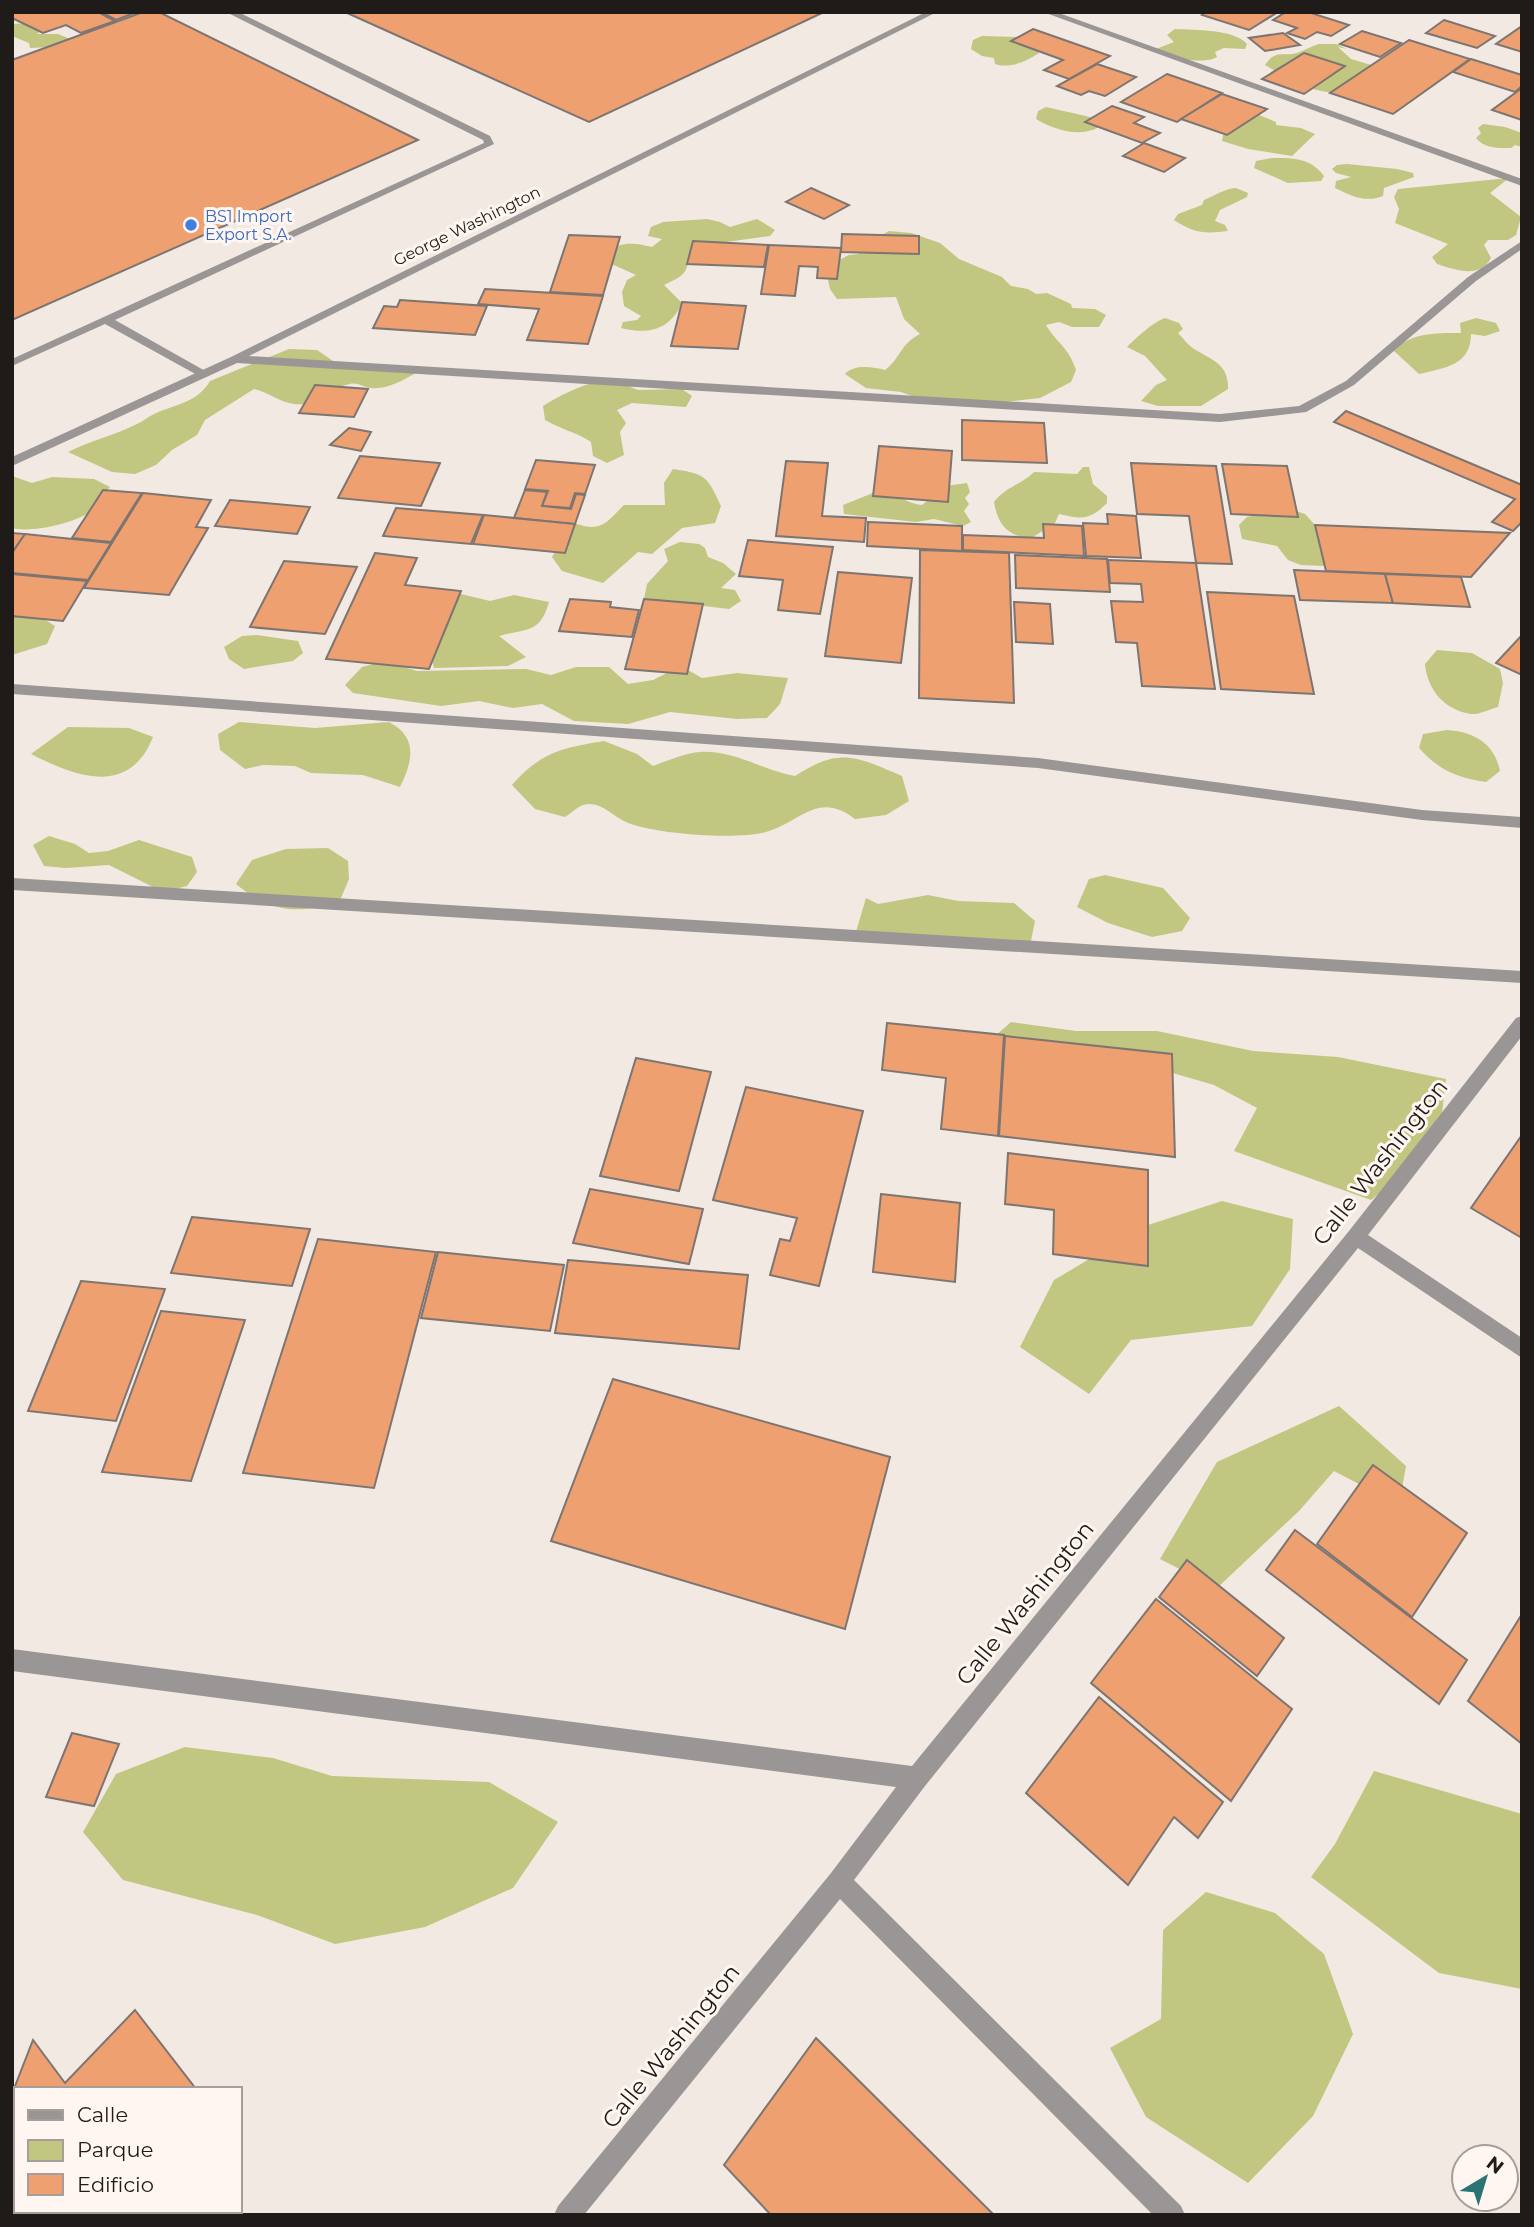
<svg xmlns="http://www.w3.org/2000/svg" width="1534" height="2227" viewBox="0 0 1534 2227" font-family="Montserrat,sans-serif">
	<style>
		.green { fill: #c1c680 }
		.building { fill: #efa071; stroke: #7d7571; stroke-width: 2 }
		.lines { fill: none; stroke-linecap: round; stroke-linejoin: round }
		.service { fill: #9a9695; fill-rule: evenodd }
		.minor { fill: #9a9695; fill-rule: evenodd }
		.shop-dot { fill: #3f7fe0; stroke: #fff6f1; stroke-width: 2.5 }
		.labels { text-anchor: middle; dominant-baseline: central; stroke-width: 6; stroke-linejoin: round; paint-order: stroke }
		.far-shop-label { font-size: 16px; fill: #366cbe; stroke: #fff6f1; text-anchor: start }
		.far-street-label { font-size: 16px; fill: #1e1b19; stroke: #fff6f1 }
		.near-street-label { font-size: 23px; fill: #1e1b19; stroke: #fff6f1 }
	</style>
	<rect width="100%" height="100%" fill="#f2e9e3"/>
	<g class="green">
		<polygon points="29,23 42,30 37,34 58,34 75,41 53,47 30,48 29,43 12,36 12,24"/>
		<path d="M1175 29C1195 30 1234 29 1247 44L1245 49 1224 48 1215 52 1217 57C1204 65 1167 58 1156 49L1174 42 1167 35Z"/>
		<path d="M982 36 1018 37 1040 47 1039 53C1027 61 1010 69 995 64L994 58 982 56 971 49 973 40Z"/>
		<path d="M1319 44H1336L1347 49 1338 47 1351 59 1371 65 1376 71C1369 76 1362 85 1354 88 1325 102 1289 79 1265 65 1276 49 1282 57 1297 53 1304 51 1311 46 1319 44Z"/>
		<path d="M1046 107 1090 117 1099 127C1079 138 1055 130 1036 119L1038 111Z"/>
		<polygon points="1247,110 1276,122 1276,125 1301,128 1315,134 1292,156 1248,149 1222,141 1223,135 1233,129"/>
		<path d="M1483 124 1505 127 1522 133V147L1515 145 1511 148C1498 148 1485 149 1476 138L1481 133 1478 128Z"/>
		<path d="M1272 158C1295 158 1310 158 1324 176L1321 181 1288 183 1254 168 1256 161Z"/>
		<path d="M1347 164 1397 169 1413 173 1414 177 1384 188 1383 196C1366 203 1351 196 1335 188L1336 181 1351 177 1336 173 1332 169 1337 165Z"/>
		<path d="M1509 178 1490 193 1521 217 1516 235 1508 240H1488L1484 245 1491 258C1480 279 1456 270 1437 264L1432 257 1448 244 1395 223 1399 209 1394 197 1398 189Z"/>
		<path d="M1236 188 1248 193 1247 197 1220 210 1215 221 1225 225 1228 231C1204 234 1194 233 1174 220L1178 214 1202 205 1204 200C1216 195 1224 189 1236 188Z"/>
		<path d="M707 219 720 222 730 227 757 219 775 230 770 236 726 242 723 248 690 251C687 274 685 275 664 285L682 303C670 330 648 335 621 328L623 322 637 320 641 316 624 306 622 292 627 280 636 275 605 261 604 252C622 242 632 242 652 247L662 239 648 236 651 227 663 222Z"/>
		<path d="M889 231 911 233 940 243 959 259 1002 277 1011 286 1028 289 1036 294 1047 293 1071 304 1072 308 1095 309 1106 315 1099 327H1072L1059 322 1046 325C1058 345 1068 346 1076 370L1071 382 1040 398 1006 402 934 404 901 392 866 388 845 374C855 364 872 367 885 370 901 358 900 344 920 334L904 319 896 297 837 299 830 289 825 267 849 255 859 254 862 246Z"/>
		<path d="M1165 318 1179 323 1183 329 1178 333C1183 338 1188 345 1194 349 1212 360 1229 364 1228 389L1201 406H1158L1141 401 1156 385 1167 380 1145 356 1127 347C1136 338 1153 322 1165 318Z"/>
		<path d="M1476 318 1496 323 1500 331 1485 336 1471 334C1471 365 1445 368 1419 374L1394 351C1410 332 1438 333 1461 333L1460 323Z"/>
		<path d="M289 349 317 350 336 363H367L406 368 416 373C403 380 387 390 371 388 363 387 357 382 350 384 328 388 313 410 289 403 277 400 267 392 254 389L205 420 197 435 172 450 156 465 135 474 112 472 68 452C89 441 113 436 135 425 142 422 148 417 154 414 176 404 197 403 210 381Z"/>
		<path d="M611 379 638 390 682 389 692 396 686 407 632 403 617 410 626 423 620 432 624 455 607 463 593 456 591 442C576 432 560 429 545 420L543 406C562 394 589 381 611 379Z"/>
		<path d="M1083 467H1089L1093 484 1107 496V503C1089 521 1082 519 1059 514L1055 523 1030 539C1007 535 998 525 994 502 1005 487 1021 485 1034 472L1077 474Z"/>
		<path d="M673 469C706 474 707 476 721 506L715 523 682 528 652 554 638 552 603 583 562 571 552 557 574 523C601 533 606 523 624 505H665L664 483Z"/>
		<path d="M12 476 32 483 52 477 94 479 110 487C103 495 96 507 88 513 72 524 30 533 12 528Z"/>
		<path d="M967 483 970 492 965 498 969 504 964 511 971 522 963 526 934 519 916 522 844 514 843 505 883 489C897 494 907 504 922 505L945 486Z"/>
		<polygon points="1287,508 1305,514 1325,536 1325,566 1301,565 1288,560 1277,546 1242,539 1239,525 1247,517"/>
		<polygon points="680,542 699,544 705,548 708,557 723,563 736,574 721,588 735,590 741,601 729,609 644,599 647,584 668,561 664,549"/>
		<path d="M461 594 490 601 514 595 549 602C540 634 527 628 499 636L526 657 508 666 434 668 432 660 445 600Z"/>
		<polygon points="21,615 42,618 55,626 47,644 12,655 12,618"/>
		<polygon points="257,635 298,641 303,653 293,661 244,669 229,659 224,647 242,636"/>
		<path d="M1437 650 1472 653 1500 669 1503 683 1498 707C1490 709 1479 715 1471 714 1444 710 1427 689 1425 664Z"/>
		<polygon points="384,661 417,671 526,669 551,675 576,667 609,667 628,684 653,680 681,666 702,678 737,673 788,678 780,704 767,718 737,719 670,712 628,724 574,721 542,704 513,708 479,701 441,706 353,693 345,685 362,667"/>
		<path d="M239 722 315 728 389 722C418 737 413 761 400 787L363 775 311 773 295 766 263 765 245 769 220 750 218 734Z"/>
		<path d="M68 727 129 728 153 737C129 797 76 777 31 754Z"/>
		<path d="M1447 730C1474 732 1494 743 1500 771L1486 782C1458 778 1438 770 1419 748L1423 734Z"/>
		<path d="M604 741 637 754 653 766C667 761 685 753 700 752 734 750 762 770 795 776 840 747 855 756 902 776L909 801 886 815 855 819C819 791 802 820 769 831 742 841 652 834 626 822 612 816 600 800 583 805 577 807 570 814 565 817L535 809 512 785C541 752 562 748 604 741Z"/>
		<polygon points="49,836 75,844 89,853 108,851 139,840 192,857 197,872 187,886 163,892 109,865 66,868 44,866 33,845"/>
		<path d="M328 848 348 861 349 879 341 898C303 917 269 912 236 884L252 860 286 849Z"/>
		<polygon points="1105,875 1163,888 1190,918 1182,931 1152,937 1108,923 1077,907 1089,879"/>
		<polygon points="928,895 958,901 1014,903 1035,921 1030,946 855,935 866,898 878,904"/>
		<polygon points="1011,1022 1076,1031 1157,1031 1253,1051 1338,1057 1446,1079 1442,1114 1403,1174 1371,1200 1234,1151 1257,1108 1214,1085 1114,1056 1046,1064 994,1037"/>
		<polygon points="1222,1201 1293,1219 1290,1269 1252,1326 1131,1340 1089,1394 1020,1347 1054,1280 1145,1226"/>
		<polygon points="1339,1406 1406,1466 1399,1505 1334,1471 1299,1511 1217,1588 1160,1559 1217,1462"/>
		<polygon points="185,1747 273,1758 332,1776 489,1782 558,1822 513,1888 425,1927 335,1944 257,1915 123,1880 83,1832 116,1774"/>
		<polygon points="1374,1771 1522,1814 1522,1989 1439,1973 1311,1877 1335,1844"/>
		<polygon points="1206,1892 1275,1913 1324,1954 1353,2034 1313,2116 1248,2183 1146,2117 1110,2048 1161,2019 1163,1930"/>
	</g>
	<g class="building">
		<polygon points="12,12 98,12 115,21 81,33 66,25 43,33 12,18"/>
		<polygon points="101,12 137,12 116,20"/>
		<polygon points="143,12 159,12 418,140 12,320 12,60"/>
		<polygon points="345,12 824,12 589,122"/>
		<polygon points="1206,12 1278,12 1249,30 1202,15"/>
		<polygon points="1286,12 1308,12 1349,25 1331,36 1317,32 1305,39 1287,33 1297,28 1273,20"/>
		<polygon points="1444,20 1495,36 1477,48 1426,33"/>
		<polygon points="1522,26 1522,52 1496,44"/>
		<polygon points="1033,29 1110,56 1069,79 1044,70 1063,60 1011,41"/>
		<polygon points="1362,31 1401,43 1380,57 1340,44"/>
		<polygon points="1283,33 1300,45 1265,51 1249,38"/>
		<polygon points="1409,40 1470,59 1393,114 1330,93"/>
		<polygon points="1304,53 1345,66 1304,94 1262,79"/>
		<polygon points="1471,59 1522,75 1522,86 1515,92 1453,72"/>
		<polygon points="1097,64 1136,77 1105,96 1089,91 1081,95 1057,86"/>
		<polygon points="1167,74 1222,93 1177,122 1121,102"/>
		<polygon points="1522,88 1522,120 1492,110"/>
		<polygon points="1222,94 1267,109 1227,135 1181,119"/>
		<polygon points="1112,106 1144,117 1134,123 1160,133 1142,143 1085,122"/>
		<polygon points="1144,143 1185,158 1164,172 1123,156"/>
		<polygon points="811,188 849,205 824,219 786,202"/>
		<polygon points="842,234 919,236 919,254 841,252"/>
		<polygon points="569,235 620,237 603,295 550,292"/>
		<polygon points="693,241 768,245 764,267 687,264"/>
		<polygon points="769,245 841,248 837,279 817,278 818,267 799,266 795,296 761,294"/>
		<polygon points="485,289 603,296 588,344 527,340 539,309 478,304"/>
		<polygon points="400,300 487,306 475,335 373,328 384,306 397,307"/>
		<polygon points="682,302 746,306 738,349 671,346"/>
		<polygon points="315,385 368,389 354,417 299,413"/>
		<polygon points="1346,411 1522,485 1522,522 1513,531 1492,522 1515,499 1334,422"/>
		<polygon points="962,420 1044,423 1047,463 962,460"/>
		<polygon points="349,428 371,432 361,451 330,445"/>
		<polygon points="879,446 952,451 948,502 873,496"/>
		<polygon points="360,456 440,463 421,506 338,498"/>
		<polygon points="536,460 595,465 585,494 575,493 570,508 542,506 548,491 525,489"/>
		<polygon points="786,461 828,463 822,516 866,518 864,542 776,536"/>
		<polygon points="1131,463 1216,466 1232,564 1196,563 1189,516 1137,514"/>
		<polygon points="1222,464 1287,466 1298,517 1231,514"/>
		<polygon points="103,490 142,493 111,542 72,538"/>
		<polygon points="525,490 547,492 542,506 571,509 576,494 585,495 575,524 514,518"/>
		<polygon points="143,493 211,500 196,527 208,528 169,595 84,588"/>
		<polygon points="230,500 310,507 297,534 215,526"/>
		<polygon points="396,508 483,515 471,544 383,536"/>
		<polygon points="1107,514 1136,516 1141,558 1086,556 1083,523 1108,524"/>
		<polygon points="484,515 575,524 565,553 473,544"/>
		<polygon points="868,522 962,526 962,551 867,546"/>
		<polygon points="1043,524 1082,526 1084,556 963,550 963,535 1044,538"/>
		<polygon points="1315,525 1510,533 1471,577 1326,571"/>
		<polygon points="12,533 25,534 12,553"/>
		<polygon points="25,534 111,543 88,580 12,573 12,553"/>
		<polygon points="748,540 833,547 820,614 778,610 783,580 739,576"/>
		<polygon points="920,550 1009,553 1014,703 919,698"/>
		<polygon points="375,553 417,558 405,585 461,591 429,669 326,659"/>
		<polygon points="1015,555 1107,559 1110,592 1016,588"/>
		<polygon points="1108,560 1196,563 1215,689 1142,686 1137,643 1116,642 1111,601 1143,602 1141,584 1110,583"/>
		<polygon points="284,561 357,567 325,634 250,627"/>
		<polygon points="1294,570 1385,574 1393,603 1300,600"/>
		<polygon points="838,572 912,578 901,663 825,656"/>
		<polygon points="12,574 87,581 63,621 12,616"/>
		<polygon points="1385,574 1461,577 1470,607 1393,603"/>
		<polygon points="1207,592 1294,596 1314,694 1221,689"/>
		<polygon points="570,599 611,602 610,607 639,610 632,637 559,631"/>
		<polygon points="644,599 703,604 687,674 625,669"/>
		<polygon points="1014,602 1050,604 1053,644 1016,642"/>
		<polygon points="1522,635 1522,675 1496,663"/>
		<polygon points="887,1023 1004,1035 998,1136 941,1129 946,1078 882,1070"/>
		<polygon points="1005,1036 1172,1054 1175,1157 999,1136"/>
		<polygon points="636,1058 711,1072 679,1191 600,1176"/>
		<polygon points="746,1087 863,1111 819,1286 770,1275 780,1239 790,1241 797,1218 713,1200"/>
		<polygon points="1522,1135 1522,1238 1471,1208"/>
		<polygon points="1008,1153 1148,1170 1148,1266 1053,1254 1054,1210 1005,1204"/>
		<polygon points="590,1189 703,1209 689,1264 573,1243"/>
		<polygon points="881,1194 960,1203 955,1282 873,1272"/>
		<polygon points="192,1217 310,1229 292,1286 171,1273"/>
		<polygon points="318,1239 436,1252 374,1488 243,1473"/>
		<polygon points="438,1252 564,1265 550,1331 421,1318"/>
		<polygon points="568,1260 748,1275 739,1349 555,1333"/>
		<polygon points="81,1281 165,1289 116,1421 28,1411"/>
		<polygon points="161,1311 245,1320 191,1481 102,1472"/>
		<polygon points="613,1379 890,1457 845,1629 551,1541"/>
		<polygon points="1373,1465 1467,1533 1412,1617 1317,1544"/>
		<polygon points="1295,1530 1467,1660 1439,1704 1266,1570"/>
		<polygon points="1187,1560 1284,1638 1257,1676 1159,1597"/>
		<polygon points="1156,1599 1292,1709 1231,1801 1091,1683"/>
		<polygon points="1522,1614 1522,1744 1468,1701"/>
		<polygon points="1099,1697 1223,1802 1198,1838 1174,1817 1128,1885 1026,1793"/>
		<polygon points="72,1733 119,1744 94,1806 46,1797"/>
		<polygon points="135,2010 196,2089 16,2089 16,2211 154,2211 156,2215 12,2215 12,2094 33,2040 65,2083"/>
		<polygon points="816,2038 994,2215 771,2215 724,2165"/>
	</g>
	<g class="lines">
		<polygon class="service" points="226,12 238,12 490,136 494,144 115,320 207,372 207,376 199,376 105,324 12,366 12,359 484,143 483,140"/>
		<g class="minor">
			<polygon points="926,12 937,12 249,356 1220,414 1299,406 1346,381 1468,277 1522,241 1522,249 1476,281 1354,385 1306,412 1220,422 237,363 12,466 12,457 231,357"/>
			<polygon points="1043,12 1056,12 1522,179 1522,186"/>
			<polygon points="12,684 1038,758 1422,810 1522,817 1522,828 1422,820 1038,768 12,694"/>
			<polygon points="12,878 1522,971 1522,983 12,890"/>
			<polygon points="1522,1016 1522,1036 1368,1235 1522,1338 1522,1358 1358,1248 925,1786 854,1880 1181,2206 1185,2215 1153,2215 840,1899 584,2215 554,2215 558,2206 831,1873 896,1787 12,1671 12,1649 912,1766 1349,1231 1516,1018"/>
		</g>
	</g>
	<circle class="shop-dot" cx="191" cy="225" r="7"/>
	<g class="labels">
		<g class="far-shop-label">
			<text x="205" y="216">BS1 Import<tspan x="205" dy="18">Export S.A.</tspan></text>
		</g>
		<g class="far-street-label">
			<text transform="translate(467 226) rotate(-26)">George Washington</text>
		</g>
		<g class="near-street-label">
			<text transform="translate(1380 1162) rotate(-52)">Calle Washington</text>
			<text transform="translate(1025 1603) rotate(-51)">Calle Washington</text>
			<text transform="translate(671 2046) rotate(-51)">Calle Washington</text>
		</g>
	</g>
	<rect width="1534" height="2227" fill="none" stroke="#1e1b19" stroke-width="28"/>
	<rect x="14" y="2087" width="228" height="126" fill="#fff6f1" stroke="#a59e9b" stroke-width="2"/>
	<rect x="28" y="2110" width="35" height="10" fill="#9a9695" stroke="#a59e9b" stroke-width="2"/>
	<text x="77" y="2122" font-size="21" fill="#1e1b19">Calle</text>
	<rect x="28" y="2140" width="35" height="21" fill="#c1c680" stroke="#a59e9b" stroke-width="2"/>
	<text x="77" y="2157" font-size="21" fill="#1e1b19">Parque</text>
	<rect x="28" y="2174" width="35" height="21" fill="#efa071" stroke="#a59e9b" stroke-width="2"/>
	<text x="77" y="2192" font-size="21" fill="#1e1b19">Edificio</text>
	<g transform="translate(1485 2178) rotate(38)"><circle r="33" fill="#fff6f1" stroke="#a59e9b" stroke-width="2"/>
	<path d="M0-5L12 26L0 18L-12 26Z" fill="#2a7475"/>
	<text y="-10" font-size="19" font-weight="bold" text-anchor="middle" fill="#1e1b19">N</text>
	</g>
</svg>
